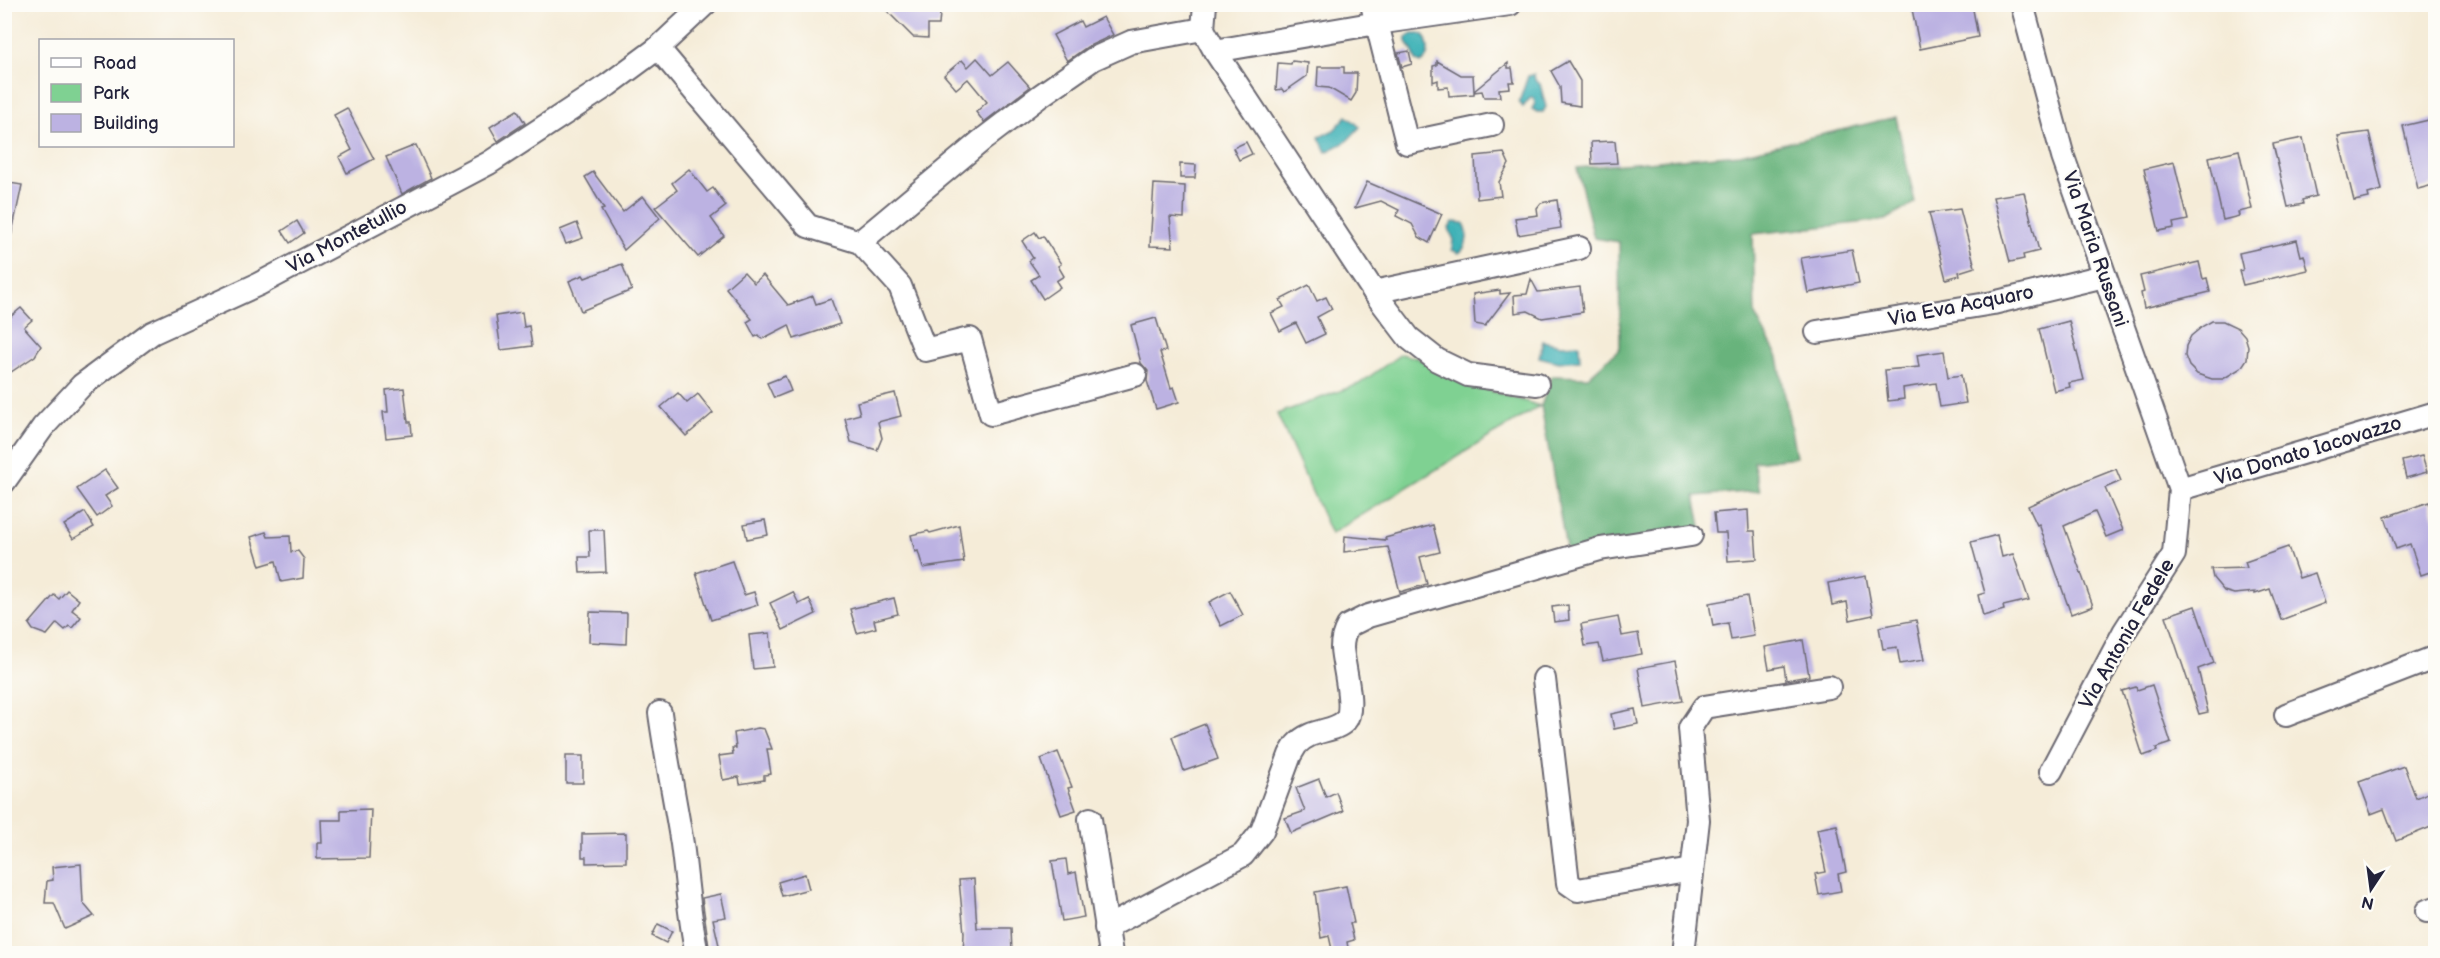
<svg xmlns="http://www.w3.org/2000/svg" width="2440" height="958" viewBox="0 0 2440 958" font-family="'Balsamiq Sans',sans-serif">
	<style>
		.green { fill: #7fd192; stroke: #507a66; stroke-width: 1.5 }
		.forest { fill: #67b37c; stroke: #446a5c; stroke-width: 1.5 }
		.water { fill: #41b2b7; stroke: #326a79; stroke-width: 1.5 }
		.building { fill: #bcb2e2 }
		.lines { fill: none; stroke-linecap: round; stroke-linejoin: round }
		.minor-casing { stroke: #6c6972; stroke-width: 26 }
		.minor { stroke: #fff; stroke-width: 22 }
		.labels { text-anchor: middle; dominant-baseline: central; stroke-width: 5; stroke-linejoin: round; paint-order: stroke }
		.street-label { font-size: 20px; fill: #22223b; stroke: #fdfcf7 }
	</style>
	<rect width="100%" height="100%" fill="#fdfcf7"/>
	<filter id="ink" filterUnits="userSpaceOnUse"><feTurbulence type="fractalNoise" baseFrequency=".0167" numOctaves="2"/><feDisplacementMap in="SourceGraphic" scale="12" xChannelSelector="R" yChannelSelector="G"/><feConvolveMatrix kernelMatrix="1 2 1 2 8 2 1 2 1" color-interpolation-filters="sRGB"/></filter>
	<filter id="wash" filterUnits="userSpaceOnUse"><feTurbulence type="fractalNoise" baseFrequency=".008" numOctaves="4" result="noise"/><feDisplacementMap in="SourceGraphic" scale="24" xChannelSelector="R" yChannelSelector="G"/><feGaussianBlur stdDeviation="1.35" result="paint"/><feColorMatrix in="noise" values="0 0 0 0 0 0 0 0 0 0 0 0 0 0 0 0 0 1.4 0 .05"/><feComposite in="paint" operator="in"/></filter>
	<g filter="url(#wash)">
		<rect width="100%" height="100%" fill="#f5ecd8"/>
		<polygon class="green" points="1401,354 1417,358 1466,383 1540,406 1331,534 1277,414 1359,384"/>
		<polygon class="forest" points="1896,117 1915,203 1886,220 1753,234 1755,315 1778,357 1796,457 1753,462 1760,491 1695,496 1703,536 1568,560 1541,406 1552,376 1588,377 1620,348 1619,242 1594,238 1577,168 1740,154"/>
		<g class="water">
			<path d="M1413 34H1423C1429 43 1431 57 1421 63L1416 61C1415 52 1407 46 1406 37Z"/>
			<polygon points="1534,74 1535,80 1540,84 1546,107 1543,112 1537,112 1532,109 1535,103 1533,98 1531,97 1523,107 1519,102 1528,76"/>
			<polygon points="1347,116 1360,127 1346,142 1326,152 1319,137 1334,130"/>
			<path d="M1453 222 1464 223C1469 233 1468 247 1459 253L1452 250 1453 238 1449 228Z"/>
			<polygon points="1543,341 1561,345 1579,344 1580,360 1558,362 1539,357"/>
		</g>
		<g id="blocks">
			<g class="building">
				<polygon points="880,4 931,4 940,13 939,25 928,25 928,38 913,37"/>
				<polygon points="1911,4 1972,4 1978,37 1920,49"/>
				<polygon points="1103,17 1113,35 1087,47 1067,61 1053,35 1080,21 1083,27"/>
				<polygon points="1409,51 1412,64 1402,67 1398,53"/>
				<polygon points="977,58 992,75 1008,62 1030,87 984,122 976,112 987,102 968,79 956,89 944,75 962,60 968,67"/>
				<polygon points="1292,61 1308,63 1307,76 1284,92 1282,89 1276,90 1278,63 1291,64"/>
				<polygon points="1437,61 1461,75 1473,75 1474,91 1508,63 1508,68 1512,68 1514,82 1509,82 1510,88 1499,89 1500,97 1484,97 1482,91 1474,92 1474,94 1449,96 1448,87 1438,88 1438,80 1433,82 1433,66 1437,65"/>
				<polygon points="1568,61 1580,81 1580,106 1561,103 1560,87 1551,71"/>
				<polygon points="1318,67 1344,67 1344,73 1357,73 1356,93 1351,101 1329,88 1317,87"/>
				<polygon points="347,108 374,159 347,173 339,157 352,150 334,115"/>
				<polygon points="517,110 525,123 498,141 490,127"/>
				<polygon points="2433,119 2436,130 2436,180 2432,181 2433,185 2418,189 2403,126"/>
				<polygon points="2369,132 2382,190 2368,194 2369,198 2354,201 2338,136"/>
				<polygon points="2303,138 2316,196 2302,200 2303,204 2288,207 2273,144"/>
				<polygon points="1615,141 1617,163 1592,164 1591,142"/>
				<polygon points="1246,142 1252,154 1239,160 1233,148"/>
				<polygon points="416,145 431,178 402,194 386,157"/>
				<polygon points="2239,150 2252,209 2238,212 2239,216 2223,220 2209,157"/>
				<polygon points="1504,153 1509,164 1499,182 1501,196 1477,199 1475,156"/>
				<polygon points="2174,162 2188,220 2173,223 2174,228 2159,231 2144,169"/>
				<polygon points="1180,164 1196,165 1195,178 1180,178"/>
				<polygon points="689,169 707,192 713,188 726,206 711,218 724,236 698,257 655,207 677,190 672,183"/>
				<polygon points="593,172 623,212 643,196 660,218 624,250 601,210 604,209 585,177"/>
				<polygon points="4,182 22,185 11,237 4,236"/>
				<polygon points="1367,182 1442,214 1429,243 1419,237 1412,224 1396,216 1399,210 1381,201 1355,208"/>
				<polygon points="1154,184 1185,186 1184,218 1170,217 1173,247 1150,246"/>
				<polygon points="2024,192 2039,251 2023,255 2024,259 2010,262 1993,197"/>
				<polygon points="1557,200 1561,228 1518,235 1515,218 1538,215 1537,208 1541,203"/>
				<polygon points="1960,209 1975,267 1959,272 1960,275 1946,279 1929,213"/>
				<polygon points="297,221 304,233 290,243 282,231"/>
				<polygon points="577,223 583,238 566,244 560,230"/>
				<polygon points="1035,232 1039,238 1043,236 1061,264 1058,266 1064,276 1056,281 1060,287 1043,299 1031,280 1039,275 1029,261 1033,258 1022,241"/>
				<polygon points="2297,240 2301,256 2304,255 2308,270 2243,285 2239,271 2243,270 2239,253"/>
				<polygon points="1852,250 1859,283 1808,293 1801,258"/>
				<polygon points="2199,262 2203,279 2207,278 2210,292 2144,308 2141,293 2144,292 2140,276"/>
				<polygon points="622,264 632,290 581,311 569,281 583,275 585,278"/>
				<polygon points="744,272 754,283 763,275 788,305 813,296 816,304 831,299 840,324 794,339 789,325 762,339 759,335 755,337 747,322 752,319 726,288"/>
				<polygon points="1531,279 1538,292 1580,287 1583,312 1542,318 1528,311 1515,313 1514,295 1527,294"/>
				<polygon points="1309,285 1317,301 1326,297 1332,309 1317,317 1325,334 1306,343 1296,323 1280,331 1271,313 1284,307 1280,300"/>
				<polygon points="1500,290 1500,294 1510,293 1485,326 1475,324 1473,294"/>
				<polygon points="21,308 32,320 24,327 41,346 35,356 11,372 4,365 4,330 9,318"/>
				<polygon points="522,312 524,327 529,326 532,346 501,350 496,316"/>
				<polygon points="1156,318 1166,351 1160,352 1171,388 1174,387 1179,402 1156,409 1147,381 1148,371 1141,363 1131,325"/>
				<polygon points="2069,321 2084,380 2069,383 2070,387 2054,391 2039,329"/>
				<polygon points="2212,321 2223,321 2238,328 2245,336 2248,346 2247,359 2241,368 2223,379 2212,379 2197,374 2189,366 2185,356 2186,346 2191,336 2203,326"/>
				<polygon points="1944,351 1948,377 1961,375 1966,403 1940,407 1936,383 1903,388 1904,399 1888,401 1885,370 1919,367 1917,355"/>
				<polygon points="785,376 791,391 774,398 767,383"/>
				<polygon points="404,388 408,422 411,422 412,435 386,438 383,412 388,412 386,390"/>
				<polygon points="678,393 687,403 698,394 713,413 686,436 661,407"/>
				<polygon points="895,393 901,416 878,422 882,438 877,450 851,442 845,418 860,414 857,402"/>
				<polygon points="2422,456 2427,472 2406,478 2402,461"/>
				<polygon points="2116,469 2121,481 2105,488 2123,530 2106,537 2095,512 2064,526 2093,606 2071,614 2039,524 2037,525 2028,506 2063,490"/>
				<polygon points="105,470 118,488 105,496 112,506 97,517 77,489"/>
				<polygon points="2429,502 2436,521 2436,570 2421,575 2410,544 2396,549 2385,517"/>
				<polygon points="1748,510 1749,531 1755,531 1757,559 1728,561 1726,533 1716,533 1714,513"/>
				<polygon points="85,512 94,527 73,539 64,525"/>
				<polygon points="765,520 768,535 747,539 744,524"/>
				<polygon points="959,525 964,562 923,568 918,551 915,552 911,535 928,531 930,533"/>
				<polygon points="1433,525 1440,552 1420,557 1427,584 1400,592 1388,547 1344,552 1345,536 1386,540 1385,538"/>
				<polygon points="589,530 604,530 606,572 580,573 579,557 590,557"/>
				<polygon points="266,532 268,537 290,536 291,552 298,551 304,559 303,578 281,582 276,561 260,566 251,537"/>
				<polygon points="1997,535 2002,557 2013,554 2029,600 2003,606 2004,610 1983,616 1978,595 1985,593 1971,542"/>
				<polygon points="2288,547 2299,578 2315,573 2325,603 2281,620 2270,589 2255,594 2255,592 2234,594 2224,591 2213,578 2211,569 2247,568 2245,562"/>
				<polygon points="732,561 744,595 754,592 758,605 711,620 696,573"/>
				<polygon points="1866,576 1873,615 1850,620 1847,602 1832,605 1828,583"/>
				<polygon points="67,590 79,600 72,610 81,617 72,628 69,626 65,630 57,623 47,635 33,630 29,624 54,595 59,599"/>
				<polygon points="1230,591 1243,615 1221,626 1209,602"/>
				<polygon points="793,592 799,604 809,599 816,614 783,630 770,603"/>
				<polygon points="1747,596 1754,636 1731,640 1728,623 1713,626 1709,603"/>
				<polygon points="894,598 898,614 874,620 876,628 857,633 850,609"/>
				<polygon points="1568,605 1569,620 1554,622 1552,607"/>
				<polygon points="2195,606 2214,663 2198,669 2208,712 2199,714 2166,616"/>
				<polygon points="590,612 627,613 626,644 589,642"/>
				<polygon points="1618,617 1622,636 1638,633 1642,654 1603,661 1599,644 1585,646 1581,624"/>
				<polygon points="1916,620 1924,660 1900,664 1897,647 1883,649 1879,627"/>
				<polygon points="770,633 773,667 753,669 749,635"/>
				<polygon points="1803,640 1809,676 1786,680 1784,666 1769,669 1765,647"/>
				<polygon points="1675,661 1683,701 1645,708 1638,668"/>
				<polygon points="2152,685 2171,743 2156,748 2157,751 2143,756 2122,691 2136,687 2137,690"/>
				<polygon points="1635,709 1638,724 1614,729 1611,714"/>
				<polygon points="1205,724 1218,759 1184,771 1172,737"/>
				<polygon points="758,728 764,729 772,749 767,749 771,774 764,775 764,780 740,784 739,777 723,780 719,756 733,754 732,748 736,748 734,733"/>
				<polygon points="1058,752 1072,787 1068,788 1076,810 1061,815 1041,759"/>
				<rect x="566" y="756" width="17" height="27"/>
				<polygon points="2404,766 2416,798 2430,792 2436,806 2436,825 2396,841 2384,809 2371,814 2359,782"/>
				<polygon points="1319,779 1326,797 1336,792 1343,811 1291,833 1285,818 1305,811 1296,788"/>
				<polygon points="371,809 369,858 317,859 317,843 322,843 321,820 341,820 341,810"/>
				<polygon points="1837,825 1846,872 1838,874 1841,891 1819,895 1815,874 1826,872 1817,829"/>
				<polygon points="626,833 626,862 586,863 586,857 582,857 582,834"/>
				<polygon points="1066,859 1068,874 1076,872 1084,917 1062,921 1052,861"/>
				<polygon points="81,864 83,903 94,916 65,929 54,903 45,903 47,881 53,880 52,867"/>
				<polygon points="805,874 809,889 782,896 778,882"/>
				<polygon points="974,879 977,928 1011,928 1012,953 963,954 964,933 959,880"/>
				<polygon points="1346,886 1354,923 1350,923 1354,940 1347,942 1349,954 1333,954 1329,936 1321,938 1315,892"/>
				<polygon points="721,894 726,917 713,919 721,954 710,954 702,898"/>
				<polygon points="658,924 672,931 666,943 652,936"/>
			</g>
		</g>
	</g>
	<g filter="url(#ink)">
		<use href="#blocks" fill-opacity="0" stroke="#6c6972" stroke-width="1.5"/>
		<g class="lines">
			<defs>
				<g id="minor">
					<polyline points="1205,4 1203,29 1215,51 1374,292 1409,338 1437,360 1468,375 1537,384"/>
					<polyline points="1372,4 1407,143 1492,125"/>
					<polyline points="2022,4 2063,157 2180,489 2174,554 2124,632 2051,771"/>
					<polyline points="658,48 808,226 860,242 900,286 925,350 970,339 991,414 1135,375"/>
					<polyline points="1215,51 1377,23 1510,4"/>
					<polyline points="860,242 981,141 1040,96 1093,59 1131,42 1203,29"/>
					<polyline points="1374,292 1579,248"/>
					<polyline points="1817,332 1993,303 2104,276"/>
					<polyline points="4,482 43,427 82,385 152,333 259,284 489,163 608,85 658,48 705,4"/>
					<polyline points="2180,489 2436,413"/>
					<polyline points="1544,679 1568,883 1578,890 1692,870"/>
					<path d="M660 713C666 757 675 800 682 844 687 881 689 917 697 954"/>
					<polyline points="2286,715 2436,657"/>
					<polyline points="1090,819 1111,954"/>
					<polyline points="2427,911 2436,908"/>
					<path d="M1106 928 1243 855 1262 831 1290 755 1296 745C1311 728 1334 733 1345 721 1356 709 1343 665 1342 648 1342 640 1344 633 1348 626L1368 616 1600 549 1691 535"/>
					<polyline points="1683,954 1698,820 1690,728 1704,707 1829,687"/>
				</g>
			</defs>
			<use href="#minor" class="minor-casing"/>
			<use href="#minor" class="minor"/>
		</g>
	</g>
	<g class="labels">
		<g class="street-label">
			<text transform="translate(347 237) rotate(-28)">Via Montetullio</text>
			<text transform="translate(2095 249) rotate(71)">Via Maria Russani</text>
			<text transform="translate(1961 306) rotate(-11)">Via Eva Acquaro</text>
			<text transform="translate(2308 451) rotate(-17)">Via Donato Iacovazzo</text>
			<text transform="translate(2127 634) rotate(-60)">Via Antonia Fedele</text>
		</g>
	</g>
	<rect width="2440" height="958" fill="none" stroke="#fdfcf7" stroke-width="24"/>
	<rect x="39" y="39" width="195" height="108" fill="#fdfcf7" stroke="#a5a5ac" stroke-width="1.5"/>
	<rect x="51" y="58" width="30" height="9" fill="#ffffff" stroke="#a5a5ac" stroke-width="1.5"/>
	<text x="93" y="69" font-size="18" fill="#22223b">Road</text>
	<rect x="51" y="84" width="30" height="18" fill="#7fd192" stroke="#a5a5ac" stroke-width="1.5"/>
	<text x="93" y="99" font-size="18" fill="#22223b">Park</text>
	<rect x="51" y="114" width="30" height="18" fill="#bcb2e2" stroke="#a5a5ac" stroke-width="1.5"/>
	<text x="93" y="129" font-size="18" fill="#22223b">Building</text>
	<g transform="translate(2371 889) rotate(193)" stroke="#fdfcf7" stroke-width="4.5" paint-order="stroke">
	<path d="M0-4.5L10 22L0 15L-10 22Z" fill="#22223b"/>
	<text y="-9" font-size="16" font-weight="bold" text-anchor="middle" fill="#22223b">N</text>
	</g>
</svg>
